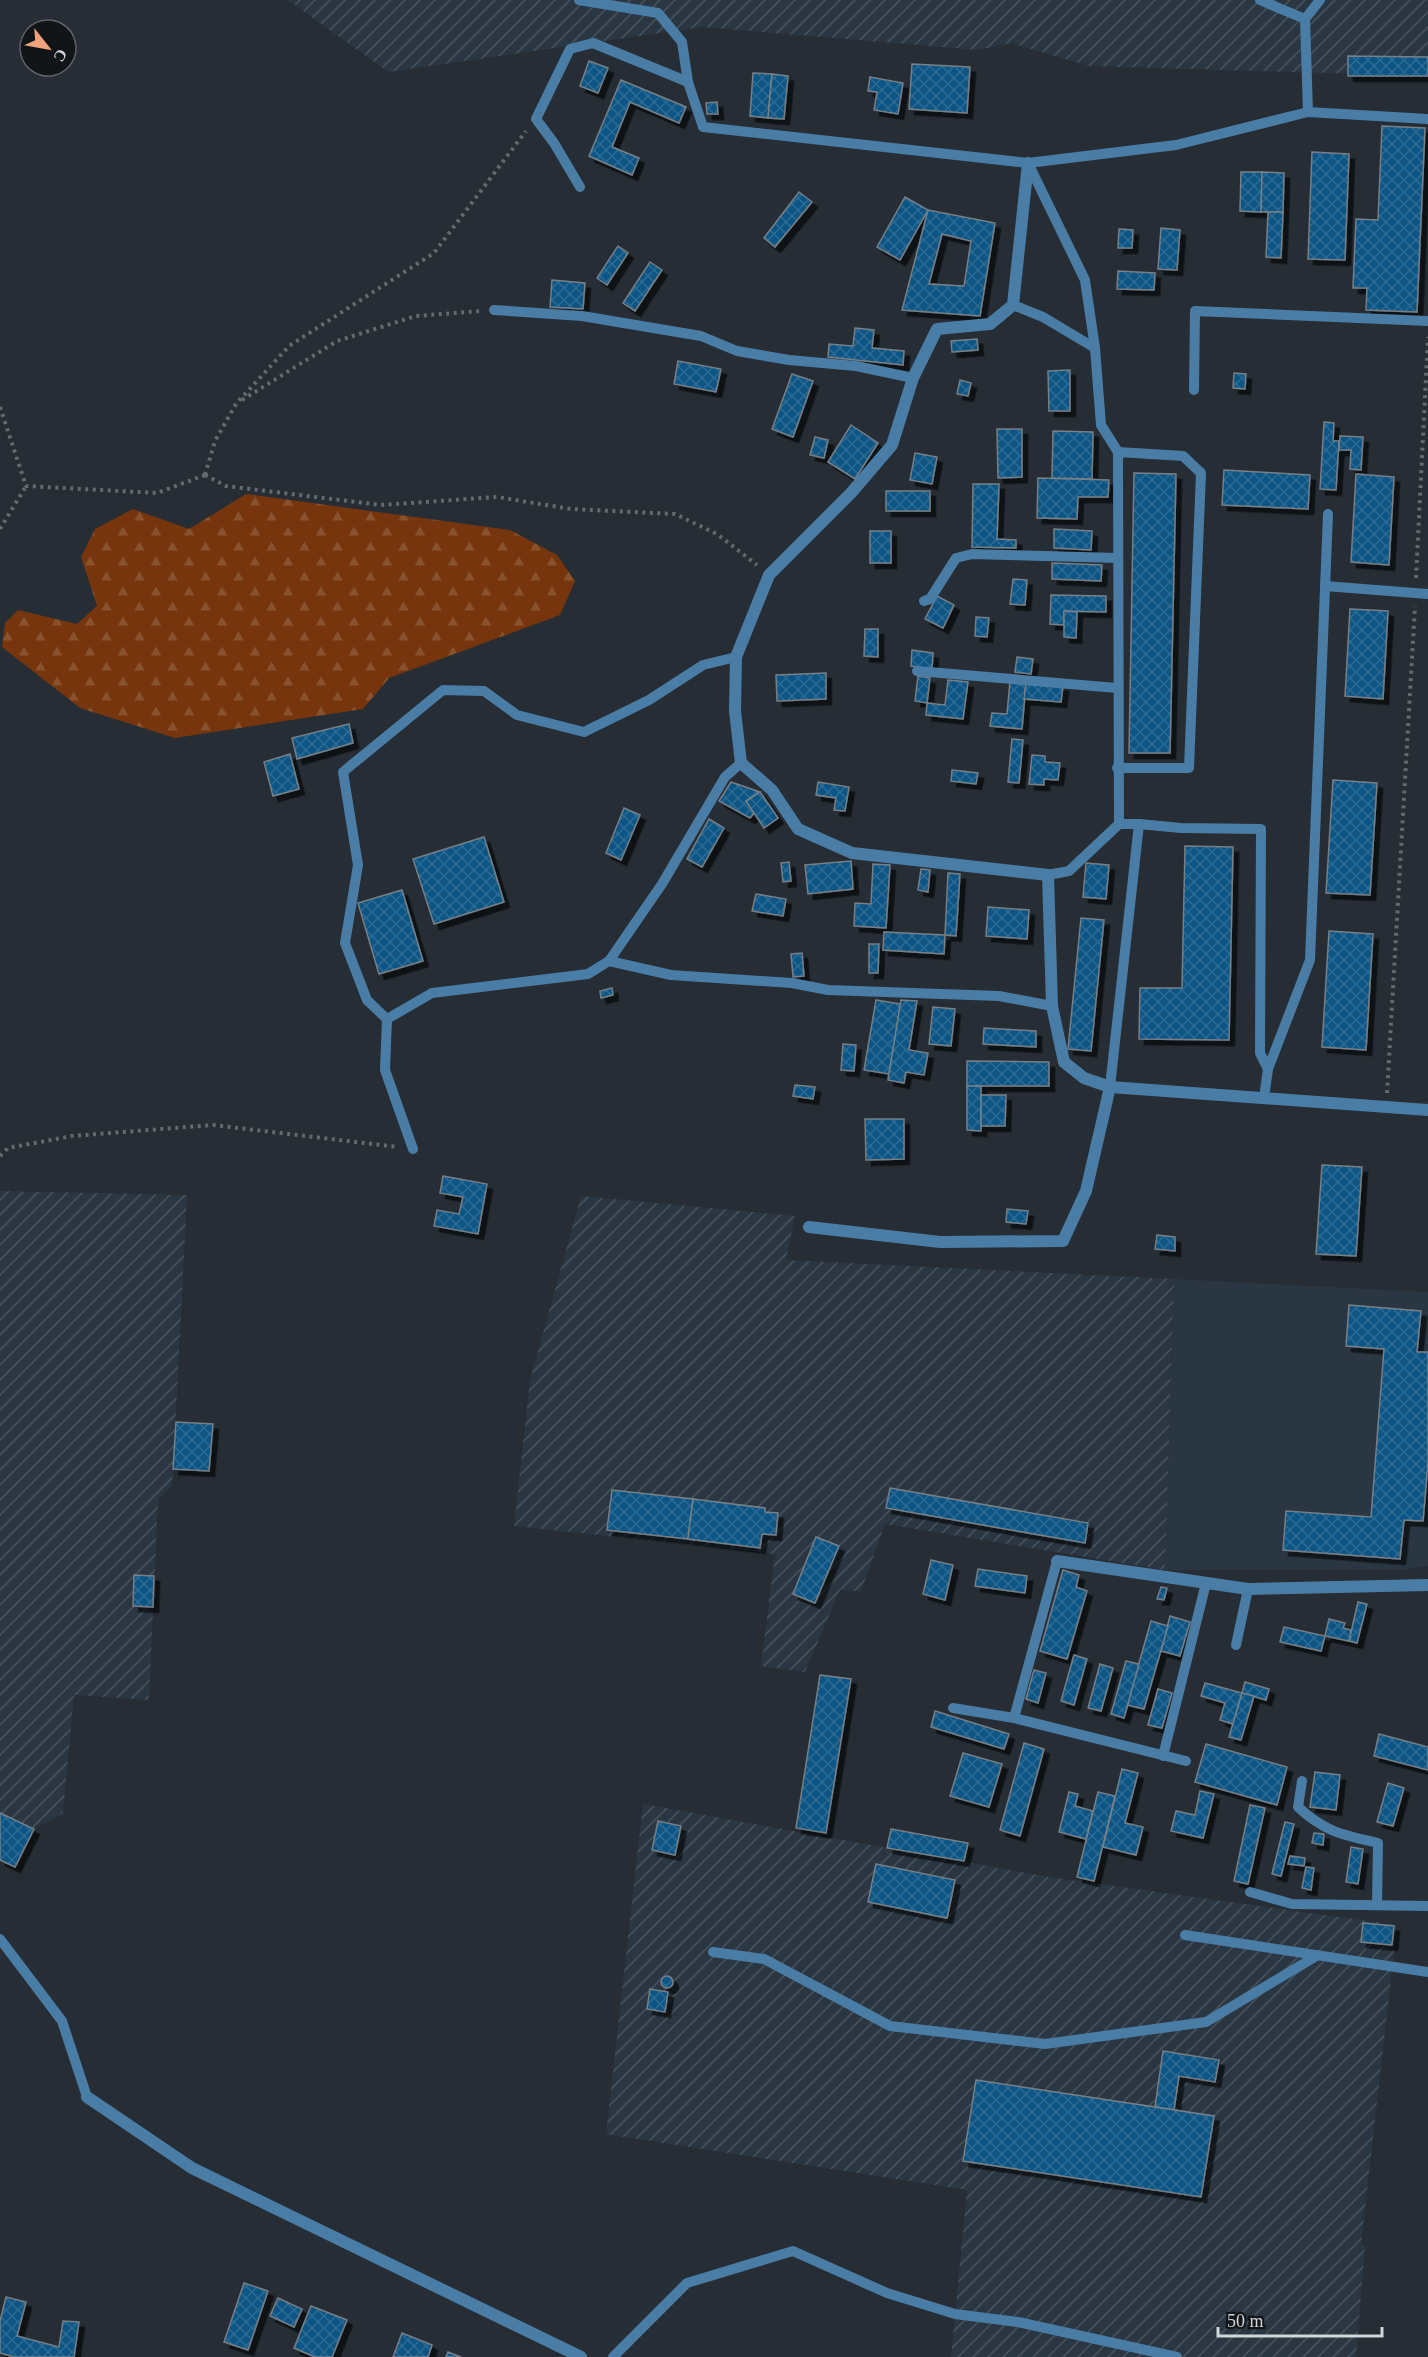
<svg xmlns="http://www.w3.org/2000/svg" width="1428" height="2357" viewBox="0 0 1428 2357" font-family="'Times New Roman',serif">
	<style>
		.built { fill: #2a3742 }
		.industrial { fill: url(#industrial-furrows) }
		.forest { fill: url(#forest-firs) }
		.building { fill: url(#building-cross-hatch); stroke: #777f87; stroke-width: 1.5; fill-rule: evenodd; filter: url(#shadow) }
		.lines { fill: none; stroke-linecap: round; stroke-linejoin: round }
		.path { stroke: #646a70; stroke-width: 4; stroke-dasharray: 3 4.5; stroke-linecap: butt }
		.lane { stroke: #4a7da6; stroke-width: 10 }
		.street { stroke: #4a7da6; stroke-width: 12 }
	</style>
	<defs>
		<pattern id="industrial-furrows" width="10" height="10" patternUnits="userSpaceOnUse" patternTransform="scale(1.5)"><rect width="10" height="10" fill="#2a3742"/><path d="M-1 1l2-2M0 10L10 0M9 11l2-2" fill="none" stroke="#48535d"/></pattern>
		<pattern id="forest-firs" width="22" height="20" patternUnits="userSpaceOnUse" patternTransform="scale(1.5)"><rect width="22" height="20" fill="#76350c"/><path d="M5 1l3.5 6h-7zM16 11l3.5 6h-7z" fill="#88522f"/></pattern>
		<pattern id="building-cross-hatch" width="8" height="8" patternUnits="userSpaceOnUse" patternTransform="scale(1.5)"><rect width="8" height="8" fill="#0a5484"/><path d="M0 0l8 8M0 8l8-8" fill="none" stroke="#2d6c95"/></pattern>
		<filter id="shadow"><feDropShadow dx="5.5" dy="5.5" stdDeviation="0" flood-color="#0009"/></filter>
	</defs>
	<rect width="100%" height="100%" fill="#262d34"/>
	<polygon class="built" points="1174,1279 1428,1292 1428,1566 1402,1570 1165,1570"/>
	<g class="industrial">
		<polygon points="288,0 1428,0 1428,76 1089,66 1011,43 978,50 702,27 388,72"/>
		<polygon points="0,1191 187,1195 173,1469 172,1485 158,1499 149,1700 74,1695 63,1813 34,1829 15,1867 0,1860"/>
		<polygon points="581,1196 795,1216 786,1260 1174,1279 1165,1570 885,1524 861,1591 840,1590 805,1672 761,1666 775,1554 514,1526 530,1380"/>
		<polygon points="643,1804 1049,1877 1397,1925 1361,2244 1365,2246 1356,2357 951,2357 967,2190 606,2134"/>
	</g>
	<polygon class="forest" points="246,494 510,530 557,555 575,581 560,615 389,678 363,709 175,738 80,708 2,647 5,623 18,610 77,624 97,606 81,557 95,529 133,509 189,529"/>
	<g class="building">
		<polygon points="1348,56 1428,57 1428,76 1348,76"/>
		<polygon points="589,61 608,68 598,93 580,86"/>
		<polygon points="912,64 970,67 967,113 909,109"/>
		<polygon points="753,73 772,74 768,118 750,116"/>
		<polygon points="772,74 788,76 784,119 768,118"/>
		<polygon points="870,77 903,83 898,114 874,110 877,92 868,91"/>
		<polygon points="621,80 686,107 679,123 630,102 612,147 639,158 632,175 589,156"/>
		<polygon points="717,102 718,114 707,114 706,103"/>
		<polygon points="1382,126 1425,128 1417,312 1366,310 1367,288 1353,288 1356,219 1378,220"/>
		<polygon points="1312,152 1349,154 1345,260 1308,259"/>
		<polygon points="1241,172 1262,172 1261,212 1240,211"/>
		<polygon points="1262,172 1284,173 1283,212 1261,212"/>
		<polygon points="799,192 812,202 775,247 764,238"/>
		<polygon points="905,197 928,210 900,260 877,247"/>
		<path d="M928 210 995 223 980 316 902 310ZM942 234 971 241 964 286 929 284Z"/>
		<polygon points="1268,212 1283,212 1281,258 1266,257"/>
		<polygon points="1161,228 1180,230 1177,270 1158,269"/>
		<polygon points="1119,229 1133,230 1132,248 1118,248"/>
		<polygon points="618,246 628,253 607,285 597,278"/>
		<polygon points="650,262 662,270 635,311 623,303"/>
		<polygon points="1118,271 1155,273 1154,290 1117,289"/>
		<polygon points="552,280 585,283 583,309 550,307"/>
		<polygon points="855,328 874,330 872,348 904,351 903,365 828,357 829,344 853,346"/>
		<polygon points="977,339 978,350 952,352 951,341"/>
		<polygon points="678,361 721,369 716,392 674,384"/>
		<polygon points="1070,370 1070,411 1049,411 1048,371"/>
		<polygon points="1234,373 1246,374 1245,389 1233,388"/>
		<polygon points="792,374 813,381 793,437 772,429"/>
		<polygon points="960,380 971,383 968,396 957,394"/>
		<polygon points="1324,422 1334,423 1333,441 1339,441 1336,490 1320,489"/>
		<polygon points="851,425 878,443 855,479 828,462"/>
		<polygon points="997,429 1022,429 1022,477 998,478"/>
		<polygon points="1053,431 1093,432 1092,479 1052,478"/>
		<polygon points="1340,436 1363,437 1361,470 1350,469 1351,450 1339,450"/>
		<polygon points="815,437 828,440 824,458 810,455"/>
		<polygon points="915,453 937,457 932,484 910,480"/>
		<polygon points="1224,470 1310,475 1308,509 1222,505"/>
		<polygon points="1134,473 1176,474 1170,753 1129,753"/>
		<polygon points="1356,474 1394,477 1389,565 1351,562"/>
		<polygon points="1038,478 1109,480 1108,497 1078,497 1077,519 1037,518"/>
		<polygon points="973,484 999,484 997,539 1016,540 1016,548 972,547"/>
		<rect x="886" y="491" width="44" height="20"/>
		<polygon points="1054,529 1092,531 1091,550 1054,548"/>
		<rect x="870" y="531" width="21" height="32"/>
		<polygon points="1052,563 1102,565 1101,581 1052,579"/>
		<polygon points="1013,579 1027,580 1025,605 1010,604"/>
		<polygon points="1051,595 1106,596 1106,612 1064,611 1064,625 1050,624"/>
		<polygon points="937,596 954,605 943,628 925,619"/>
		<polygon points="1350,609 1388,611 1383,699 1345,696"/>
		<polygon points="1064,611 1077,612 1076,638 1064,637"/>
		<polygon points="976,617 989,618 987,637 975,636"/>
		<polygon points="865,629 878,629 878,657 864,656"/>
		<polygon points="912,650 933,653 932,669 911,666"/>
		<polygon points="1017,657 1033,659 1031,674 1015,672"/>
		<polygon points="826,673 826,699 777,701 776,675"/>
		<polygon points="918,676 930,678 927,703 915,701"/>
		<polygon points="948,680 968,682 963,719 926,715 927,703 945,705"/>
		<polygon points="1010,681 1026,683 1022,729 990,726 992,713 1007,714"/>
		<polygon points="1026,683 1063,686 1061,702 1024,699"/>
		<polygon points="349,724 353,743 297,759 292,738"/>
		<polygon points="1012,739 1023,740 1019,783 1008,782"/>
		<polygon points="290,754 299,789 273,796 264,762"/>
		<polygon points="1032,755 1045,756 1045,762 1060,763 1058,780 1044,779 1044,785 1029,784"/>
		<polygon points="952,770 978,773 976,784 951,781"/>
		<polygon points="1333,780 1377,783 1370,895 1326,893"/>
		<polygon points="731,782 760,792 746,801 754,813 750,818 719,801"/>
		<polygon points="818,782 849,787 845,811 834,810 836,798 816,795"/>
		<polygon points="760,792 778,818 764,828 746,801"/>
		<polygon points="624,808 640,815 621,860 606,853"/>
		<polygon points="709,819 724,828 702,867 687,859"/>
		<polygon points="484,837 504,902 434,924 413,859"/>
		<polygon points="1185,846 1233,847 1229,1040 1139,1039 1140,988 1182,988"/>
		<polygon points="851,861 853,889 808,894 805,865"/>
		<polygon points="789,862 791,881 783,882 781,863"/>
		<polygon points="1086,863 1109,865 1106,899 1083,897"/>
		<polygon points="873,864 890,865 886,928 854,926 855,903 871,904"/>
		<polygon points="921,869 930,870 928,892 918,890"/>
		<polygon points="948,873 960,874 956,936 945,935"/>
		<polygon points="402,890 423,961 379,974 358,903"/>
		<polygon points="756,894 786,899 783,916 752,911"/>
		<polygon points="988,907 1029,910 1027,939 986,936"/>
		<polygon points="1081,918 1104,920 1091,1051 1068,1049"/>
		<polygon points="1329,931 1373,934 1366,1050 1322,1047"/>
		<polygon points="884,932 945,935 944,954 883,950"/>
		<polygon points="869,944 879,944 878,973 869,973"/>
		<polygon points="802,953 804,976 793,977 791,954"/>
		<polygon points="612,988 613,995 601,998 600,991"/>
		<polygon points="876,1000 901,1004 889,1074 864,1070"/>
		<polygon points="901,1000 917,1001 909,1050 928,1053 924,1075 906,1072 904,1083 888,1080"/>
		<polygon points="933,1007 955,1009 951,1046 929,1044"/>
		<polygon points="984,1028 1036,1031 1036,1047 983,1044"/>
		<polygon points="843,1044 856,1045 854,1071 841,1070"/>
		<polygon points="967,1061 1049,1062 1049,1086 967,1086"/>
		<polygon points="795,1085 815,1087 813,1099 793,1096"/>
		<polygon points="967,1086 981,1086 981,1131 967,1130"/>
		<polygon points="981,1095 1006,1095 1005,1126 981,1126"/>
		<polygon points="865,1119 904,1119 904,1159 866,1160"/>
		<polygon points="1322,1165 1362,1167 1356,1256 1316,1254"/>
		<polygon points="443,1176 487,1184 478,1234 434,1226 437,1210 459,1214 463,1197 440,1193"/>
		<polygon points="1007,1209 1028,1211 1026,1224 1006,1222"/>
		<polygon points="1157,1235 1175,1237 1175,1251 1155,1249"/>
		<polygon points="1349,1305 1421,1311 1417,1352 1428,1352 1428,1463 1423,1521 1404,1520 1400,1559 1283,1550 1286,1511 1371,1517 1384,1349 1346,1346"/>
		<polygon points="176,1422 213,1424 209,1471 173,1469"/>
		<polygon points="890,1488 1088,1523 1085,1543 886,1508"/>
		<polygon points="612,1490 693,1499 688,1539 607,1530"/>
		<polygon points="693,1499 765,1508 765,1512 778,1513 776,1535 762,1534 760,1548 688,1539"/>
		<polygon points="816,1537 839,1546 815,1603 793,1594"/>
		<polygon points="931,1560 953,1565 945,1600 923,1594"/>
		<polygon points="978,1569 1027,1576 1025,1593 975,1586"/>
		<polygon points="1063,1570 1079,1575 1076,1587 1087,1591 1067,1659 1040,1651"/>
		<polygon points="134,1575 154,1576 153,1607 133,1606"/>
		<polygon points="1161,1587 1167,1588 1164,1600 1157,1599"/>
		<polygon points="1358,1602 1367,1604 1357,1643 1349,1641"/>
		<polygon points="1170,1616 1190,1622 1180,1656 1161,1651"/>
		<polygon points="1329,1619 1345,1623 1343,1628 1351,1630 1349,1641 1325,1636"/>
		<polygon points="1151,1621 1168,1626 1144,1709 1127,1705"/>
		<polygon points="1284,1627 1325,1636 1321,1651 1280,1642"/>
		<polygon points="1074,1655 1087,1659 1074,1705 1061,1701"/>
		<polygon points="1126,1661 1139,1664 1124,1718 1111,1714"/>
		<polygon points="1100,1664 1113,1668 1101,1711 1088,1708"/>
		<polygon points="1034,1670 1046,1673 1038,1703 1026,1699"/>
		<polygon points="820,1675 851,1679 826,1833 796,1828"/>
		<polygon points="1245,1682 1269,1689 1266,1700 1242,1693"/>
		<polygon points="1205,1683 1242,1693 1233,1724 1220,1720 1225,1703 1201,1696"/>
		<polygon points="1158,1689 1172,1693 1162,1728 1148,1725"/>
		<polygon points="1242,1693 1254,1696 1241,1740 1229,1737"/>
		<polygon points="935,1711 1009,1734 1004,1749 931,1727"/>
		<polygon points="1379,1734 1428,1747 1428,1770 1374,1756"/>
		<polygon points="1024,1743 1044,1749 1020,1836 1000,1830"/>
		<polygon points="1206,1744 1287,1767 1277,1805 1195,1782"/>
		<polygon points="963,1753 1002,1764 989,1807 950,1796"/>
		<polygon points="1122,1769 1138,1773 1125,1823 1143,1827 1136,1855 1103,1847"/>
		<polygon points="1315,1772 1340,1775 1336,1810 1310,1807"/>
		<polygon points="1388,1783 1404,1788 1393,1826 1377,1822"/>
		<polygon points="1200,1791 1214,1794 1203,1838 1171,1831 1176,1811 1195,1815"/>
		<polygon points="1069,1792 1078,1794 1075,1806 1093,1811 1086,1839 1059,1832"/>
		<polygon points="1098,1792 1115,1796 1094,1881 1077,1877"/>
		<polygon points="1250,1805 1265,1808 1248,1884 1234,1881"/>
		<polygon points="0,1813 34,1829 15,1867 0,1860"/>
		<polygon points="658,1821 681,1826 675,1855 652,1850"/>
		<polygon points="1285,1822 1294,1824 1281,1876 1272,1874"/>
		<polygon points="891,1829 968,1843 964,1861 887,1848"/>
		<polygon points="1314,1833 1324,1834 1323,1845 1312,1843"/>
		<polygon points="1351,1847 1363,1849 1358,1884 1346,1882"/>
		<polygon points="1290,1856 1305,1858 1304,1866 1288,1864"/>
		<polygon points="876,1864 955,1880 947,1918 868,1902"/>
		<polygon points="1306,1867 1314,1868 1311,1890 1302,1888"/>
		<polygon points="1363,1923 1394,1926 1392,1945 1361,1942"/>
		<circle cx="667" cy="1982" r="6"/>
		<polygon points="650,1989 668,1992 665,2012 647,2009"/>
		<polygon points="1163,2051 1219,2060 1215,2082 1179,2076 1174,2110 1155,2107"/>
		<polygon points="976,2080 1214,2116 1201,2197 963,2161"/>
		<polygon points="244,2283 268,2291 248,2350 224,2342"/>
		<polygon points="6,2297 26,2302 17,2336 59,2347 63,2321 79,2322 74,2357 14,2357 0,2353 0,2321"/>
		<polygon points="278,2298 302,2309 294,2327 270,2316"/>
		<polygon points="311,2306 347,2320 332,2357 315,2357 294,2348"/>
		<polygon points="402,2333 432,2345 428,2357 393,2357"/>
		<polygon points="448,2352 461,2357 446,2357"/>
	</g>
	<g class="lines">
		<g class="path">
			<polyline points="242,400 337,341 416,316 481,311"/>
			<polyline points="0,407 26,486 157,493 205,475"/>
			<polyline points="205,475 226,486 381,505 497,497 571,509 675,514 717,534 757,565"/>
			<polyline points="205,475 215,441 236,404 289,346 434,253 526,131"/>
			<polyline points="0,529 26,486"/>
			<polyline points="1416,578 1428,337"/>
			<polyline points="1387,1093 1415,606"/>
			<polyline points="0,1156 8,1148 72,1136 213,1125 398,1147"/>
		</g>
		<g class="lane">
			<polyline points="579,0 658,13 682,42 688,82"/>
			<polyline points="1260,0 1305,19"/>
			<polyline points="1308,112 1305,19 1320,0"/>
			<polyline points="1028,163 1085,280 1095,348 1101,425 1118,452"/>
			<polyline points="580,187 554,143 536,119 570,49 593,43 688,82 703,127 1028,163 1176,145 1308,112 1428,119"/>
			<polyline points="1013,305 1043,317 1095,348"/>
			<polyline points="494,310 582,316 701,336 737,351 789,360 856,366 913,378"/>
			<polyline points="1194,390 1195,311 1428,321"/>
			<polyline points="1325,586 1428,594"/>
			<polyline points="924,601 930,599 956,558 972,554 1118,558"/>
			<polyline points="917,671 1117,688"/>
			<polyline points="1117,768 1189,768 1201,473 1183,456 1118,452 1119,824"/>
			<polyline points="1048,875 1069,871 1119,824 1139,824"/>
			<polyline points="609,961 671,975 792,983 828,990 999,996 1052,1006"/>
			<polyline points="387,1019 367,1000 345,943 358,865 343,772 443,690 484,691 517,715 584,732 649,700 703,665 736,657"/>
			<polyline points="1110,1087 1139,824 1181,828 1261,829 1260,1053 1268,1069"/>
			<polyline points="1264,1098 1268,1069 1310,960 1328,514"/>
			<polyline points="413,1149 385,1070 387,1019 432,993 588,974 609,961 662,884 725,777 741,763"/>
			<polyline points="1236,1645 1248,1589"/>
			<polyline points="953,1708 1014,1718 1186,1761"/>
			<polyline points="1014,1718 1057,1561"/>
			<polyline points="1163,1756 1206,1583"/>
			<path d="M1302 1781 1298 1807C1325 1832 1343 1835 1378 1843L1377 1905"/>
			<polyline points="1250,1892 1292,1904 1428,1906"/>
			<polyline points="1185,1935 1428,1972"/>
			<polyline points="0,1939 62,2021 87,2097"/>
			<polyline points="713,1952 764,1959 890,2026 1045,2044 1206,2022 1318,1955"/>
			<polyline points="613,2357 687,2283 793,2251 887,2293 955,2314 1018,2322 1177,2357"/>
		</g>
		<g class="street">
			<polyline points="1028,163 1013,305 990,324 937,329 913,378 892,445 851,493 769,575 736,657 735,711 741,763 772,790 798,829 852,853 1048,875 1052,1006 1064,1062 1084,1078 1110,1087 1428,1110"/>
			<polyline points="809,1227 940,1242 1063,1241 1086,1191 1110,1087"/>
			<polyline points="1057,1561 1248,1589 1428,1585"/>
			<polyline points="87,2097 192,2168 581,2357"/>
		</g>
	</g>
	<g transform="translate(48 48) rotate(121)"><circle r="28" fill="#121518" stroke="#5e6266" stroke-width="1.5"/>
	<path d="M0-4.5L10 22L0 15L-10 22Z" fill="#f0a27a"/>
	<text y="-9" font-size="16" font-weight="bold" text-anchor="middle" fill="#d1d6da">С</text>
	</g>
	<path d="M1218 2327v9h164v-9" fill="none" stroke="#d1d6da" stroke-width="3"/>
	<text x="1227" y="2327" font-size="18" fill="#d1d6da" stroke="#121518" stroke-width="4.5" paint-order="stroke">50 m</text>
</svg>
